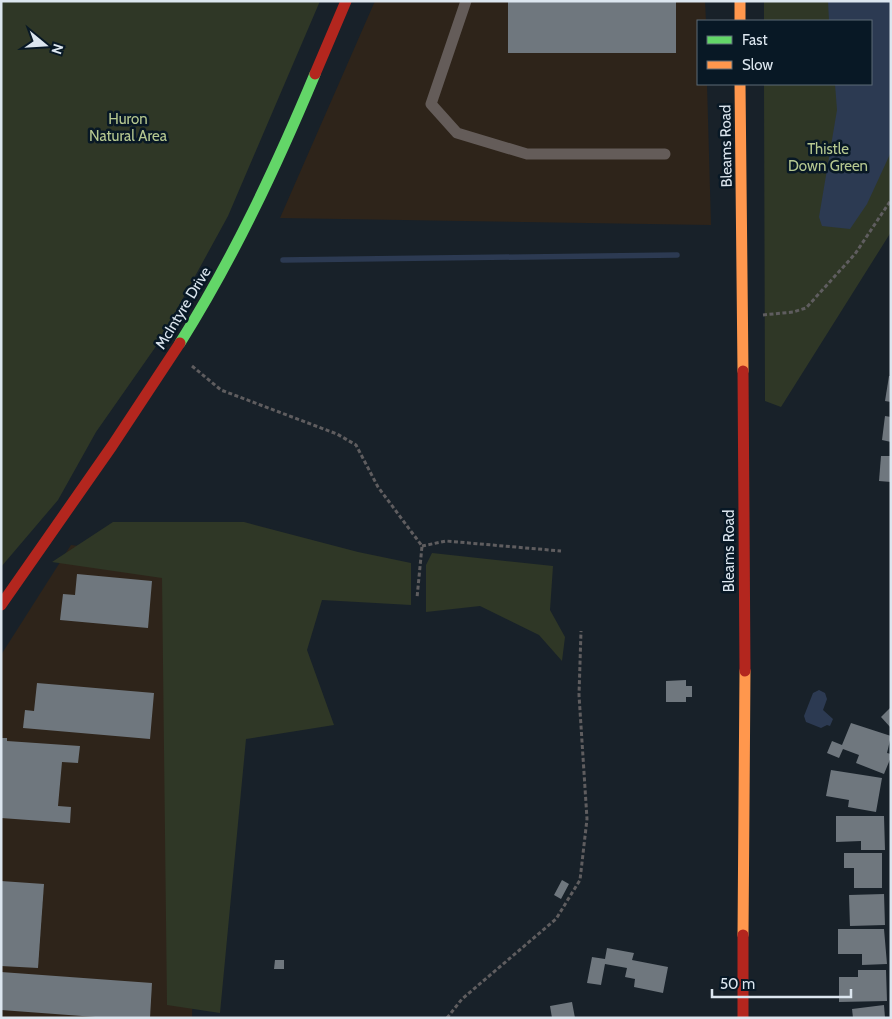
<svg xmlns="http://www.w3.org/2000/svg" width="892" height="1019" viewBox="0 0 892 1019" font-family="Cabin,sans-serif">
	<style>
		.industrial { fill: #2e241a }
		.green { fill: #2f3726 }
		.water { fill: #2c3a52 }
		.lines { fill: none; stroke-linecap: round; stroke-linejoin: round }
		.stream { stroke: #2c3a52; stroke-width: 5.5 }
		.building { fill: #6f777e }
		.path { stroke: #5f5d5f; stroke-width: 3; stroke-dasharray: 4 2.5; stroke-linecap: butt }
		.lane { stroke: #645c59; stroke-width: 11 }
		.fast { stroke: #63d668; stroke-width: 11 }
		.slow { stroke: #ff974d; stroke-width: 11 }
		.jam { stroke: #b3261e; stroke-width: 11 }
		.labels { text-anchor: middle; dominant-baseline: central; stroke-width: 5; stroke-linejoin: round; paint-order: stroke }
		.park-label { font-size: 15px; fill: #b6c890; stroke: #081825 }
		.street-label { font-size: 15px; fill: #dce6ef; stroke: #081825 }
	</style>
	<rect width="100%" height="100%" fill="#182129"/>
	<g class="industrial">
		<polygon points="375,1 705,1 706,21 698,21 698,84 707,84 711,225 280,218"/>
		<polygon points="71,545 204,562 192,1018 1,1018 1,655"/>
	</g>
	<g class="green">
		<polygon points="1,1 320,1 228,216 159,342 96,432 58,500 1,567"/>
		<polygon points="764,1 891,1 891,232 781,407 765,401 764,84 871,84 871,21 764,21"/>
		<polygon points="113,522 244,522 358,552 411,563 411,605 322,600 307,650 334,725 246,739 220,1013 167,1005 162,578 52,562"/>
		<polygon points="432,553 553,566 550,610 565,637 562,661 539,635 480,606 426,612 426,565"/>
	</g>
	<g class="water">
		<polygon points="828,1 891,1 891,152 867,204 850,229 822,226 819,217 837,110 835,84 871,84 871,21 829,21"/>
		<polygon points="819,690 825,693 827,699 823,710 833,719 830,726 827,725 821,728 806,722 804,716 813,693"/>
	</g>
	<g class="lines">
		<polyline class="stream" points="283,260 677,255"/>
	</g>
	<g class="building">
		<rect x="508" y="1" width="168" height="52"/>
		<polygon points="889,376 891,376 891,402 885,401"/>
		<polygon points="885,416 891,417 891,442 882,440"/>
		<polygon points="881,456 891,456 891,482 879,481"/>
		<polygon points="77,574 152,581 148,628 60,620 63,594 75,595"/>
		<polygon points="686,680 686,686 692,686 692,697 686,697 686,702 666,702 666,681"/>
		<polygon points="37,683 154,693 150,739 23,728 25,710 34,711"/>
		<polygon points="891,707 891,728 881,717"/>
		<polygon points="851,723 891,736 887,753 891,754 891,757 884,774 856,763 859,755 843,749 839,758 827,753 832,741 842,745"/>
		<polygon points="1,738 7,738 7,741 80,746 78,763 62,762 58,806 71,807 70,823 1,818"/>
		<polygon points="831,770 882,778 876,812 848,807 849,800 826,796"/>
		<polygon points="836,816 884,816 885,850 861,850 861,841 836,842"/>
		<polygon points="844,853 882,853 882,888 854,888 854,868 844,868"/>
		<polygon points="562,880 569,884 561,899 554,895"/>
		<polygon points="1,881 44,884 38,968 1,966"/>
		<polygon points="884,894 885,925 850,926 849,895"/>
		<polygon points="838,929 884,929 887,964 862,965 862,954 838,954"/>
		<polygon points="607,948 634,953 632,960 668,967 663,993 634,987 635,979 625,977 627,968 605,964 601,985 587,983 592,957 605,959"/>
		<polygon points="275,960 284,960 284,969 274,969"/>
		<polygon points="858,970 886,970 887,1001 839,1002 839,977 858,977"/>
		<polygon points="1,972 152,983 150,1018 109,1018 1,1010"/>
		<polygon points="572,1002 575,1018 552,1018 550,1006"/>
		<polygon points="884,1005 885,1018 853,1018 852,1009"/>
	</g>
	<g class="lines">
		<g class="path">
			<polyline points="763,315 793,312 806,308 855,254 891,200"/>
			<polyline points="192,366 221,390 337,434 356,445 378,487 422,546 417,598"/>
			<polyline points="422,546 446,541 561,551"/>
			<polyline points="447,1018 462,999 556,919 580,880 587,819 579,695 581,631"/>
		</g>
		<polyline class="lane" points="466,1 431,104 457,133 527,154 665,154"/>
		<path class="fast" d="M180 343C234 257 276 167 315 74"/>
		<g class="slow">
			<polyline points="740,1 740,21"/>
			<polyline points="740,84 743,371"/>
			<polyline points="743,935 745,671"/>
		</g>
		<g class="jam">
			<polyline points="315,74 346,1"/>
			<polyline points="743,371 745,671"/>
			<polyline points="1,605 112,446 180,343"/>
			<polyline points="743,1018 743,935"/>
		</g>
	</g>
	<g class="labels">
		<g class="park-label">
			<text x="128" y="119">Huron<tspan x="128" dy="17">Natural Area</tspan></text>
			<text x="828" y="149">Thistle<tspan x="828" dy="17">Down Green</tspan></text>
		</g>
		<g class="street-label">
			<text transform="translate(726 146) rotate(-91)">Bleams Road</text>
			<text transform="translate(183 308) rotate(-59)">McIntyre Drive</text>
			<text transform="translate(729 551) rotate(-90)">Bleams Road</text>
		</g>
	</g>
	<rect width="892" height="1019" fill="none" stroke="#dce6ef" stroke-width="5"/>
	<rect x="697" y="20" width="175" height="65" fill="#081825" stroke="#5d6a76"/>
	<rect x="707" y="36" width="25" height="8" fill="#63d668" stroke="#5d6a76"/>
	<text x="742" y="45" font-size="15" fill="#dce6ef">Fast</text>
	<rect x="707" y="61" width="25" height="8" fill="#ff974d" stroke="#5d6a76"/>
	<text x="742" y="70" font-size="15" fill="#dce6ef">Slow</text>
	<g transform="translate(45 45) rotate(108)" stroke="#081825" stroke-width="4" paint-order="stroke">
	<path d="M0-4L9 19L0 12L-9 19Z" fill="#dce6ef"/>
	<text y="-8" font-size="14" font-weight="bold" text-anchor="middle" fill="#dce6ef">N</text>
	</g>
	<path d="M712 989v8h139v-8" fill="none" stroke="#dce6ef" stroke-width="2.5"/>
	<text x="720" y="989" font-size="15" fill="#dce6ef" stroke="#081825" stroke-width="4" paint-order="stroke">50 m</text>
</svg>
